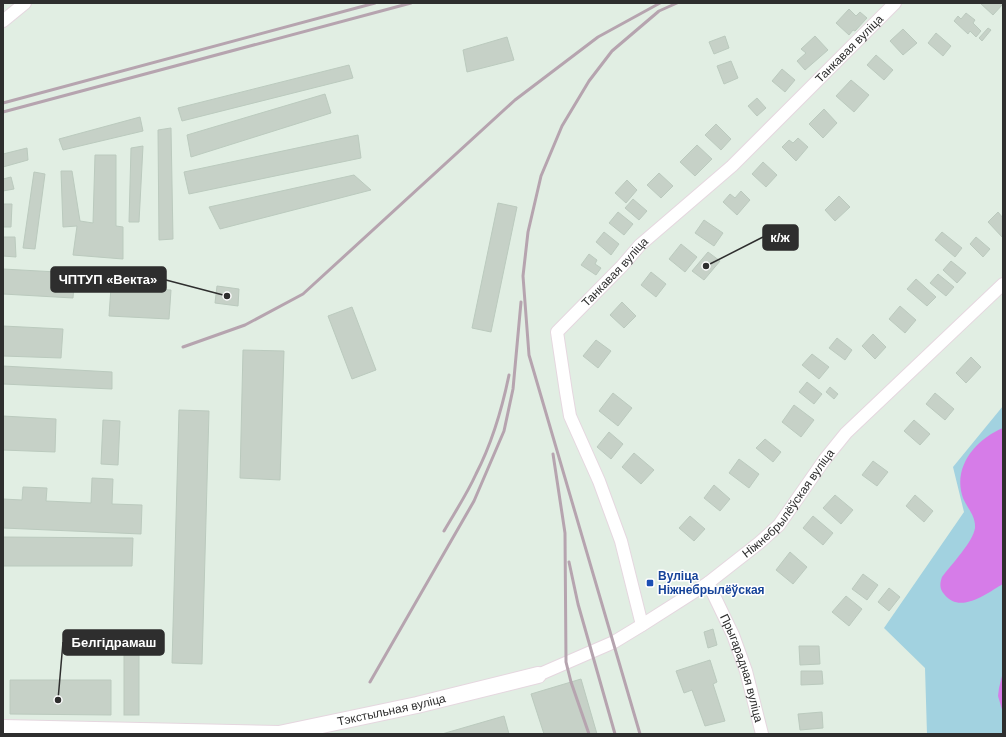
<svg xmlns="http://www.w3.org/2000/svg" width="1006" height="737" viewBox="0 0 1006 737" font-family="Helvetica,sans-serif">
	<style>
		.green { fill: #a2d2e0 }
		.water { fill: #d67ce8 }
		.building { fill: #c6d1c7; stroke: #bbcabe }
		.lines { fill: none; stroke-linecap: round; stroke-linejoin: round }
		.street-casing { stroke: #e5d7df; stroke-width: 14 }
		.secondary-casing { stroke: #e5d7df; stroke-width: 18 }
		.street { stroke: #fff; stroke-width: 12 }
		.secondary { stroke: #fff; stroke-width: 16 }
		.rail { stroke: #b6a4af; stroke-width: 3 }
		.transit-dot { fill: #1a4fb4; stroke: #fff; stroke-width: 1.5 }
		.labels { text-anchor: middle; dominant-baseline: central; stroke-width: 3; stroke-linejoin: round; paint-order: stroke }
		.street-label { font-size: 12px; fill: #2e2e2e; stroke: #fff }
		.transit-label { font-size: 12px; font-weight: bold; fill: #164399; stroke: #fff; text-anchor: start }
		.leader { fill: none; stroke: #2e2e2e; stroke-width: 1.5 }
		.callout-dot { fill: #2e2e2e; stroke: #fff; stroke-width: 1.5 }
		.callout { fill: #2e2e2e; stroke: #2e2e2e; stroke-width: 1.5 }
		.callout-label { font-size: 13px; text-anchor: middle; font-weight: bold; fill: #fff }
	</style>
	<rect width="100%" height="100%" fill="#e1eee3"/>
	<polygon class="green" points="1003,406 1003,734 927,734 925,668 884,628 964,512 953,467"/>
	<g class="water">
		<path d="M1003 428V584C987 593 960 615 944 594 939 588 940 583 942 577 951 565 973 542 975 528 976 516 967 508 963 498 952 467 976 439 1003 428Z"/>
		<polygon points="1003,672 1003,725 1003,713 998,696 999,688"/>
	</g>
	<g class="building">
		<polygon points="980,3 1003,3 1003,4 993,15"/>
		<polygon points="849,9 856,16 860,12 867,18 855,31 853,30 849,35 836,23"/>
		<polygon points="966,13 975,20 973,23 981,31 976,37 970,31 968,34 954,21 958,16 961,19"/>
		<polygon points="988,28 991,30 982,41 979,38"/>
		<polygon points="903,29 917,43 903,55 890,41"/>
		<polygon points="936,33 951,46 943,56 928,43"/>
		<polygon points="725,36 729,48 714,54 709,42"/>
		<polygon points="815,36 828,50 805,70 797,61 806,53 801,49"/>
		<polygon points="507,37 514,60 467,72 463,50"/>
		<polygon points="876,55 893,70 884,80 867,65"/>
		<polygon points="731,61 738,78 724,84 717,66"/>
		<polygon points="349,65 353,78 182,121 178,108"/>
		<polygon points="782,69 795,80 785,92 772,81"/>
		<polygon points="851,80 869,95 854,112 836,96"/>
		<polygon points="325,94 331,113 191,157 187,135"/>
		<polygon points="757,98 766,108 757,116 748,106"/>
		<polygon points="824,109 837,123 823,138 809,124"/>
		<polygon points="140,117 143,131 63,150 59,139"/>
		<polygon points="716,124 731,139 721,150 705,135"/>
		<polygon points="171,128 173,239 159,240 158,130"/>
		<polygon points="358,135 361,158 189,194 184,172"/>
		<polygon points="798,138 808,147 796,161 782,147 789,140 793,143"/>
		<polygon points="697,145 712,159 695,176 680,162"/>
		<polygon points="143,146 139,222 129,222 131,148"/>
		<polygon points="27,148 28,160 3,167 3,154"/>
		<polygon points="95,155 116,155 116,226 123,227 123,259 73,255 77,226 63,227 61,171 72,171 80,221 93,223"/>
		<polygon points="763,162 777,175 766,187 752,174"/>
		<polygon points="34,172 45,174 35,249 23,248"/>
		<polygon points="659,173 673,186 661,198 647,185"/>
		<polygon points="354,175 371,190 220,229 209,207"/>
		<polygon points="11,177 14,189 3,191 3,179"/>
		<polygon points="627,180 637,190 626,203 615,193"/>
		<polygon points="741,191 750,200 737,215 723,202 730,194 735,198"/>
		<polygon points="839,196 850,207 835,221 825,210"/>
		<polygon points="633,199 647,211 639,220 625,208"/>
		<polygon points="498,203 517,207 491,332 472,328"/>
		<polygon points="3,204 12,204 11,227 3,227"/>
		<polygon points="618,212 633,224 624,235 609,223"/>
		<polygon points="998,212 1003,218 1003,238 988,222"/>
		<polygon points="704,220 723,233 714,246 695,233"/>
		<polygon points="604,232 619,244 611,255 596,242"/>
		<polygon points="942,232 962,248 955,257 935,240"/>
		<polygon points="3,237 15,237 16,257 3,256"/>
		<polygon points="976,237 990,249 983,257 970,244"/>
		<polygon points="681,244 697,257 685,272 669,259"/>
		<polygon points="708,252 720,261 704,280 692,271"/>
		<polygon points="589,254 597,260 595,264 601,268 596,275 581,265"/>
		<polygon points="951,261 966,273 957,283 943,270"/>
		<polygon points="3,269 75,273 73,298 3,294"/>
		<polygon points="651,272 666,284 656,297 641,285"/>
		<polygon points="938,274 954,287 946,296 930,283"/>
		<polygon points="916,279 936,297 927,306 907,289"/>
		<polygon points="217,286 239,289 238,306 215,303"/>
		<polygon points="111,287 171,290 169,319 109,316"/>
		<polygon points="622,302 636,316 624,328 610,315"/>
		<polygon points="900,306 916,320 905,333 889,319"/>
		<polygon points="352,307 376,370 352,379 328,316"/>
		<polygon points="3,326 63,329 61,358 3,356"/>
		<polygon points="873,334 886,347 875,359 862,346"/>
		<polygon points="837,338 852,350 845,360 829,348"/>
		<polygon points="596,340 611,351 598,368 583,356"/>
		<polygon points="243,350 284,351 280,480 240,478"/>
		<polygon points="812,354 829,367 819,379 802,365"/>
		<polygon points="971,357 981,367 966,383 956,373"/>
		<polygon points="3,366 112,372 112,389 3,384"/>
		<polygon points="807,382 822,394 814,404 799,392"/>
		<polygon points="830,387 838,394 834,399 826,392"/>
		<polygon points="613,393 632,408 618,426 599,411"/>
		<polygon points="935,393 954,409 945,420 926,404"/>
		<polygon points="794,405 814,420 801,437 782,422"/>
		<polygon points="179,410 209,411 202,664 172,663"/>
		<polygon points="3,416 56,419 55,452 3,450"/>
		<polygon points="103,420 120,421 118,465 101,464"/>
		<polygon points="914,420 930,434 920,445 904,431"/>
		<polygon points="609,432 623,444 611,459 597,447"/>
		<polygon points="765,439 781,452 773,462 756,448"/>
		<polygon points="634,453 654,470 641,484 622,467"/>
		<polygon points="739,459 759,474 749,488 729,473"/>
		<polygon points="873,461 888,472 877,486 862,475"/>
		<polygon points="92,478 113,479 112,504 142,505 141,534 3,528 3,499 22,500 23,487 47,488 46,501 91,503"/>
		<polygon points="714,485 730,499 720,511 704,498"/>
		<polygon points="835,495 853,510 841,524 823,508"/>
		<polygon points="915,495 933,511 924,522 906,506"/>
		<polygon points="690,516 705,529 694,541 679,528"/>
		<polygon points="813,516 833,533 823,545 803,528"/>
		<polygon points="3,537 133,538 132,566 3,566"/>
		<polygon points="790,552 807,567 793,584 776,570"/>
		<polygon points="863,574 878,585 867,600 852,589"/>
		<polygon points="889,588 900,597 889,611 878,602"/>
		<polygon points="846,596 862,609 849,626 832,612"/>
		<polygon points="713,629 717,645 708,648 704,632"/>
		<rect x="124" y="635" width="15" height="80"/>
		<polygon points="799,646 819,646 820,664 800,665"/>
		<polygon points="710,660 717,682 713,684 725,721 705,726 692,690 684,693 676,671"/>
		<polygon points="801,671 822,671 823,684 801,685"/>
		<polygon points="581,679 597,734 544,734 531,694"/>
		<polygon points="10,680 111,680 111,715 10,714"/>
		<polygon points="822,712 823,728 800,730 798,714"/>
		<polygon points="504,716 509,734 442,734"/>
	</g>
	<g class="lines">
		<defs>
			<g id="street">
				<polyline points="3,21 25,3"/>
				<path id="s1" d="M708 583 733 635 746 671 762 734"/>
				<path id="s2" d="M642 625 621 541 599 481 570 416 566 392 557 332 622 266 640 245 732 166 895 3"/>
				<path id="s3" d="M538 675 614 642 642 625 708 583 759 543 779 525 825 459 846 433 1003 284"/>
			</g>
			<g id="secondary">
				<path id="s4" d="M3 728 279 734 417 705 538 675"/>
			</g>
		</defs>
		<use href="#street" class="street-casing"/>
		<use href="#secondary" class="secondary-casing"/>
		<use href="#street" class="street"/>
		<use href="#secondary" class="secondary"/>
		<g class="rail">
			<polyline points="3,103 375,3"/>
			<polyline points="3,112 411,3"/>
			<polyline points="183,347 245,325 303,294 515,100 598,37 660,3"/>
			<polyline points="553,454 565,533 566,662 571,682 589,734"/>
			<path d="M444 531C455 512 467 494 476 474 492 443 502 409 509 375"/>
			<polyline points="569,562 578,604 615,734"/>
			<polyline points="370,682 474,501 504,431 513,389 521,302"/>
			<polyline points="640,734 529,355 523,276 528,232 541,176 562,126 589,81 612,51 659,11 677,3"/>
		</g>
	</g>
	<rect class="transit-dot" x="646" y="579" width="8" height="8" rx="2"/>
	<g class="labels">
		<g class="street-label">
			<text stroke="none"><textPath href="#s2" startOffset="714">Танкавая вуліца</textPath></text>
			<text stroke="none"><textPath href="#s2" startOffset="390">Танкавая вуліца</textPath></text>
			<text stroke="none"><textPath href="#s3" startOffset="308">Ніжнебрылёўская вуліца</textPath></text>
			<text stroke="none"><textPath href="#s1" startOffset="92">Прыгарадная вуліца</textPath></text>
			<text stroke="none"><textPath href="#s4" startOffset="391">Тэкстыльная вуліца</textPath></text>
		</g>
		<g class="transit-label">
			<text x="658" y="576">Вуліца<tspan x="658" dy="14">Ніжнебрылёўская</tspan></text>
		</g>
	</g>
	<path class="leader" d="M706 266L763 237M227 296L166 280M58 700L63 642"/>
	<g class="callout-dot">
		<circle cx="706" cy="266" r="4"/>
		<circle cx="227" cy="296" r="4"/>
		<circle cx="58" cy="700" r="4"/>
	</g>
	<g class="callout">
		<rect x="763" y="225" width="35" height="25" rx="4"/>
		<rect x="51" y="267" width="115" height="25" rx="4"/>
		<rect x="63" y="630" width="101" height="25" rx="4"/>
	</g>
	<g class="callout-label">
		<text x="780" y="242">к/ж</text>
		<text x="108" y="284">ЧПТУП «Векта»</text>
		<text x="114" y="647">Белгідрамаш</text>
	</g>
	<rect width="1006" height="737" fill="none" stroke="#2e2e2e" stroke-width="8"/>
</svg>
